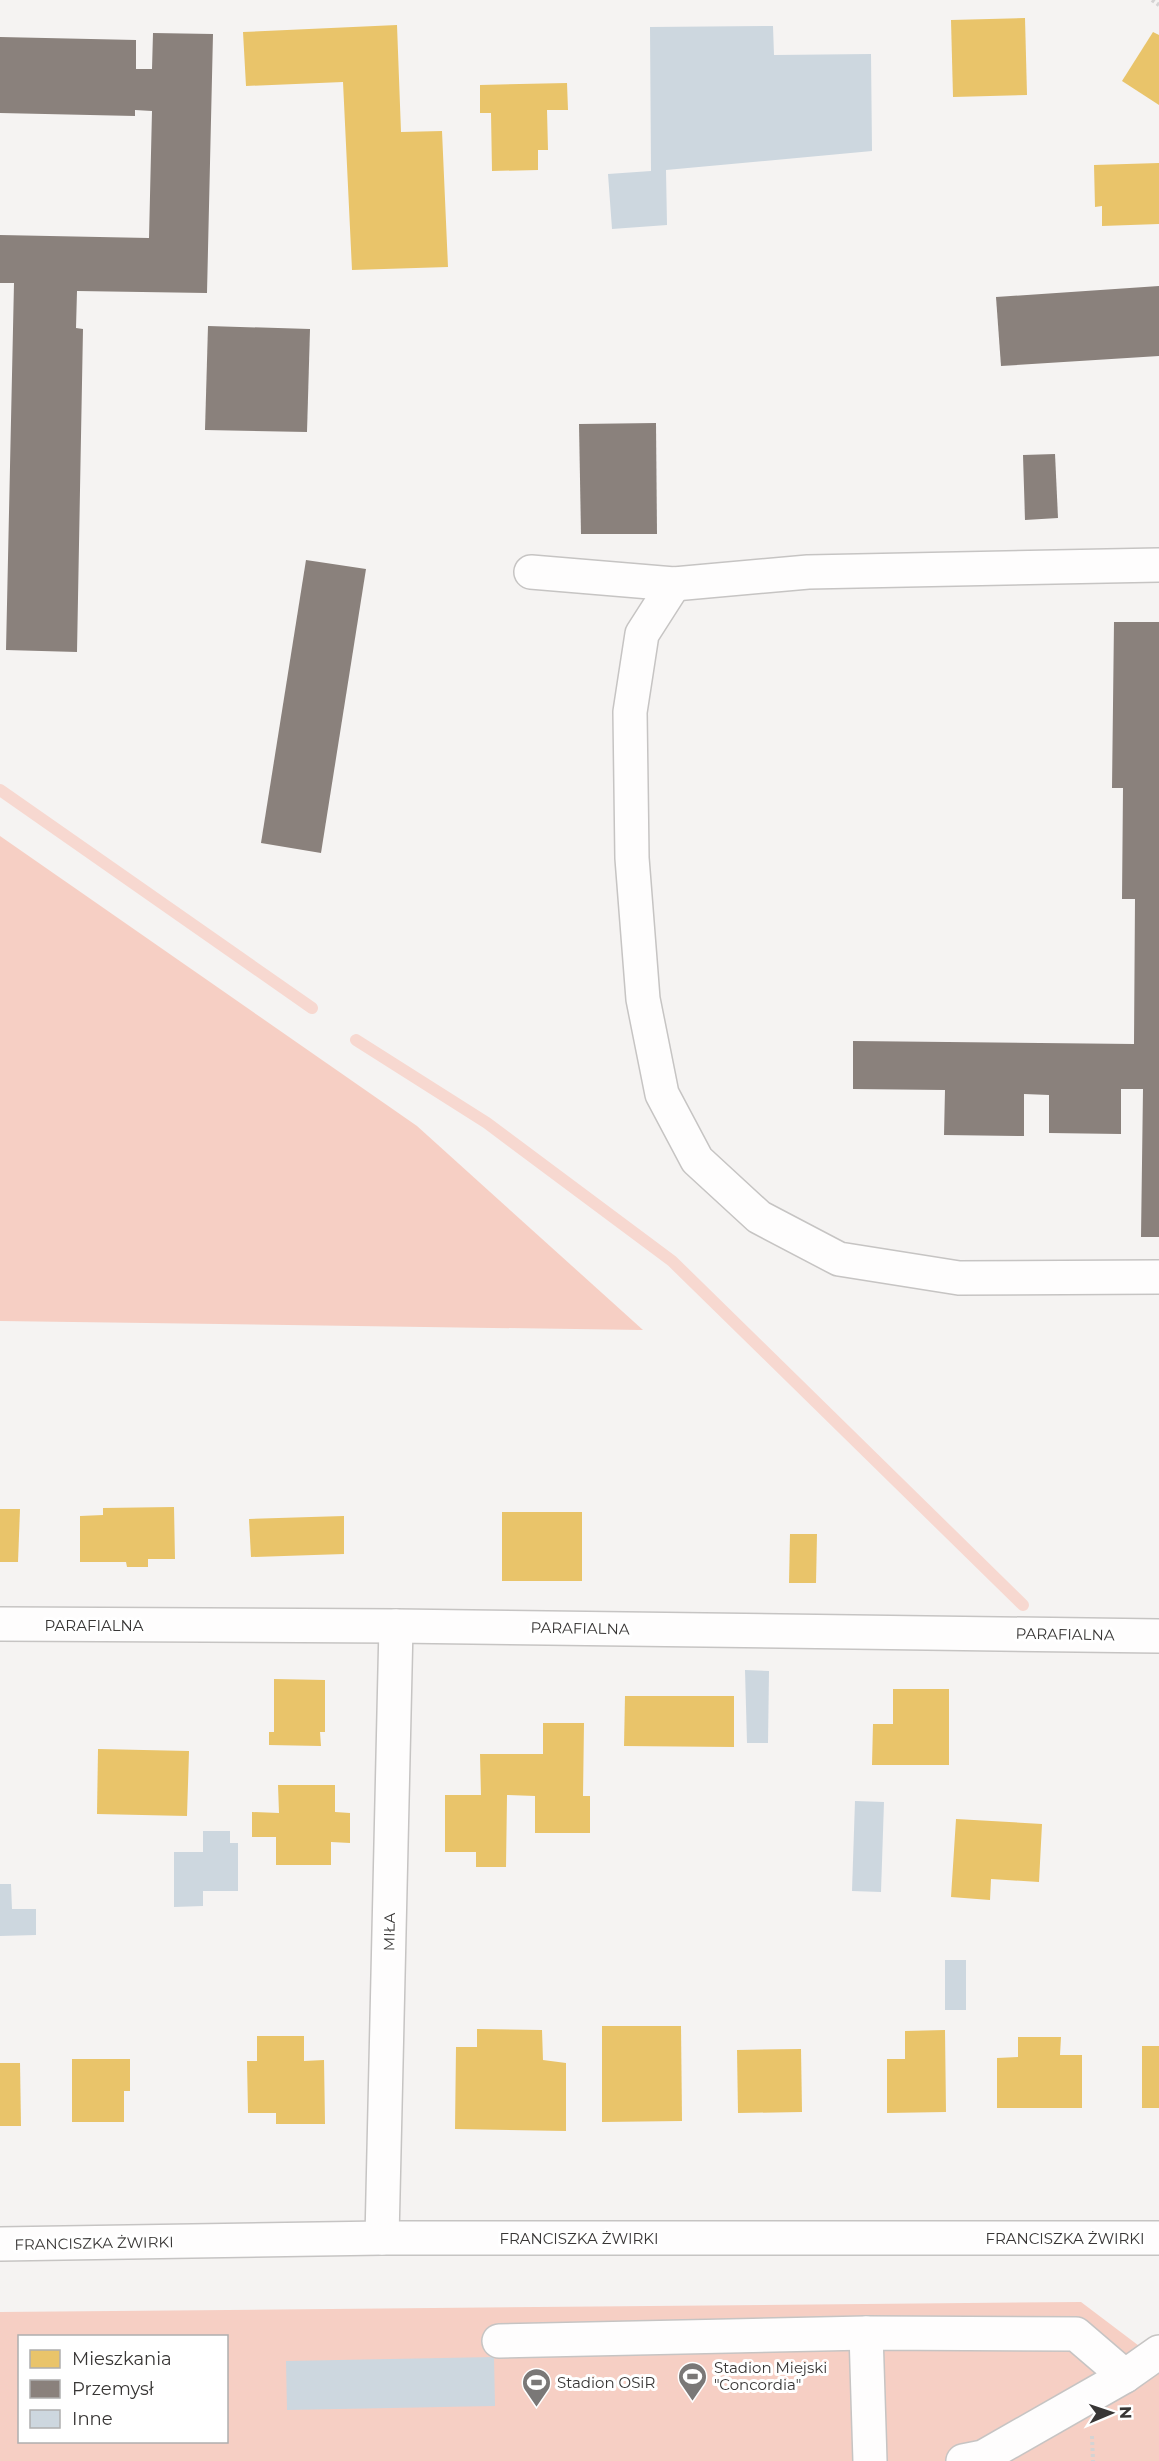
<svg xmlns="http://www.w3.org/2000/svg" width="1159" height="2461" viewBox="0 0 1159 2461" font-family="Montserrat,sans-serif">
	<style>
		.green { fill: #f6cfc4; fill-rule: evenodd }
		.homes { fill: #e9c46a }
		.industry { fill: #8a817c }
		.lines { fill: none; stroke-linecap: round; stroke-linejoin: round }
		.stream { stroke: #f7d8d0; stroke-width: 12 }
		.building { fill: #cdd7df }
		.minor-casing { stroke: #c6c4c3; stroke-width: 36 }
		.path { stroke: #d4d3d3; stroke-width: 4; stroke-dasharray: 3 3; stroke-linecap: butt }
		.minor { stroke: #fefdfd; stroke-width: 33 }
		.labels { text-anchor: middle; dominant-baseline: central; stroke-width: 6; stroke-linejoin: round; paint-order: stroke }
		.street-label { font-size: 15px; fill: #383635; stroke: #fff }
		.poi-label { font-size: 15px; fill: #383635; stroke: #fff; text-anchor: start }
	</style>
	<rect width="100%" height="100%" fill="#f5f3f2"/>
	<g class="green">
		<polygon points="0,836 417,1126 643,1330 0,1321"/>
		<path d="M1081 2302 1159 2361V2461H0V2312ZM20 2336H226V2442H20Z"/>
	</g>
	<g class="homes">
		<polygon points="1025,18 1027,95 953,97 951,20"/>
		<polygon points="397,25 401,132 442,131 448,267 352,270 343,82 246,86 243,32"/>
		<polygon points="1153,32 1159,35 1159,105 1122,81"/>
		<polygon points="567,83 568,110 547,110 548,150 538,150 538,170 492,171 491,113 480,113 480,85"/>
		<polygon points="1159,163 1159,224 1102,226 1102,206 1095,207 1094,165"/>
		<polygon points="174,1507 175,1559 148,1559 148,1567 127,1567 126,1562 80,1562 80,1516 103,1515 103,1508"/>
		<polygon points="0,1509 20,1509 18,1562 0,1562"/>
		<rect x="502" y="1512" width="80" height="69"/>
		<polygon points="344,1516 344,1554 251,1557 249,1519"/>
		<polygon points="790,1534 817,1534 816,1583 789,1583"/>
		<polygon points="274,1679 325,1680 325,1732 320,1732 321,1746 269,1745 269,1732 274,1732"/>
		<polygon points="893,1689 949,1689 949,1765 872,1765 873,1724 893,1724"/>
		<polygon points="625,1696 734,1696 734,1747 624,1746"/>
		<polygon points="543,1723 584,1723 583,1796 590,1796 590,1833 535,1833 535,1796 507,1795 506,1867 476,1867 476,1852 445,1852 445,1795 481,1795 480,1754 543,1754"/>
		<polygon points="98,1749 189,1751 187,1816 97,1814"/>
		<polygon points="278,1785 335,1785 335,1812 350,1813 350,1843 331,1842 331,1865 276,1865 276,1837 252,1837 252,1812 279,1813"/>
		<polygon points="956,1819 1042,1824 1039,1882 991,1879 990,1900 951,1897"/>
		<polygon points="602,2026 681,2026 682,2121 602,2122"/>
		<polygon points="477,2029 542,2030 543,2060 566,2063 566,2131 455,2129 456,2047 477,2047"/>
		<polygon points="945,2030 946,2112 887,2113 887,2059 905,2059 905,2031"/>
		<polygon points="257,2036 304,2036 304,2061 324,2060 325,2124 276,2124 276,2113 248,2113 247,2061 257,2061"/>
		<polygon points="1018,2037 1061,2037 1060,2055 1082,2055 1082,2108 997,2108 997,2058 1018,2057"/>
		<rect x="1142" y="2046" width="17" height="62"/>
		<polygon points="801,2049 802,2112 738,2113 737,2050"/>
		<polygon points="72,2059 130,2059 130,2091 124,2091 124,2122 72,2122"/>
		<polygon points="0,2063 20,2063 21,2126 0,2126"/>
	</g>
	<g class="industry">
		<polygon points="153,33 213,34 207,293 77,291 76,328 83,329 77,652 6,650 14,283 0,283 0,235 149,238 152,111 135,110 135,116 0,113 0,37 136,40 136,69 152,69"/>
		<polygon points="1159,286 1159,356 1001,366 996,297"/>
		<polygon points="208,326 310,329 307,432 205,430"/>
		<polygon points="656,423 657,534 581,534 579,424"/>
		<polygon points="1055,454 1058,518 1025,520 1023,455"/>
		<polygon points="306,560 366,569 321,853 261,843"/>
		<polygon points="1114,622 1159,622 1159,1237 1141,1237 1143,1089 1121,1089 1121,1134 1049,1133 1049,1095 1024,1094 1024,1136 944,1135 945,1090 853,1089 853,1041 1134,1044 1135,899 1122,899 1123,788 1112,788"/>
	</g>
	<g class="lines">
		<g class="stream">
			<polyline points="0,790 312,1008"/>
			<polyline points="356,1040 487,1123 672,1261 1023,1605"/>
		</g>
	</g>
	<g class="building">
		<polygon points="773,26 774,55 871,54 872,151 666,170 667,225 612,229 608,174 651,171 650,27"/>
		<polygon points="745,1670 769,1671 768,1743 747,1743"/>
		<polygon points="855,1801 884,1802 881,1892 852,1891"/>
		<polygon points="203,1831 230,1831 230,1843 238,1843 238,1891 203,1891 203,1906 174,1907 174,1852 203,1852"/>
		<polygon points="0,1884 11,1884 12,1909 36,1909 36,1935 0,1936"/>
		<rect x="945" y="1960" width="21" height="50"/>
		<polygon points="494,2357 495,2406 287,2410 286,2361"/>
	</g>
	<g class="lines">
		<defs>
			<g id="minor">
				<polyline points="531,572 674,584 808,572 1159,565"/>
				<polyline points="674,584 642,634 630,712 632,858 643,999 662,1094 697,1160 759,1217 839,1259 959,1278 1159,1277"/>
				<polyline points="0,1624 396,1626 1159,1636"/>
				<polyline points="382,2238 396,1626"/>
				<polyline points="0,2244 382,2238 1159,2238"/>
				<polyline points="866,2333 870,2461"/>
				<polyline points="499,2341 866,2333 1076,2334 1125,2376"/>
				<polyline points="963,2461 983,2457 1125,2376 1159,2352"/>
			</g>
		</defs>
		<use href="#minor" class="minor-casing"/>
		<g class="path">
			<polyline points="1152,0 1159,5"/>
			<polyline points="1092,2436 1093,2461"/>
		</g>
		<use href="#minor" class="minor"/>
	</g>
	<defs>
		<symbol id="stadium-pin" viewBox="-11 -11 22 30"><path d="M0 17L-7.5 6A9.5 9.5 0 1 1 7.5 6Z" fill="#7a7877" stroke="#fff"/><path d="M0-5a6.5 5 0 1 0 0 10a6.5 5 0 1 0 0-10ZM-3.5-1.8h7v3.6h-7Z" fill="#fff"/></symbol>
	</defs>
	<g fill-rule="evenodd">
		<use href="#stadium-pin" x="676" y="2360" width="33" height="45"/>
		<use href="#stadium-pin" x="520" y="2366" width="33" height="45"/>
	</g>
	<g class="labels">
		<g class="street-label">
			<text x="94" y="1625">PARAFIALNA</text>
			<text transform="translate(580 1628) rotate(1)">PARAFIALNA</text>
			<text transform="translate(1065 1634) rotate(1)">PARAFIALNA</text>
			<text transform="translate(389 1932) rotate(-89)">MIŁA</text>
			<text x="579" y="2238">FRANCISZKA ŻWIRKI</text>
			<text x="1065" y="2238">FRANCISZKA ŻWIRKI</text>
			<text transform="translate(94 2243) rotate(-1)">FRANCISZKA ŻWIRKI</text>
		</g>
		<g class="poi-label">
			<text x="714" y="2367">Stadion Miejski<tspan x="714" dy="17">"Concordia"</tspan></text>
			<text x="557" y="2382">Stadion OSiR</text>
		</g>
	</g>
	<rect x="18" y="2335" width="210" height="108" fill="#ffffff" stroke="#afafae" stroke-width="1.5"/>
	<rect x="30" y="2350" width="30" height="18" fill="#e9c46a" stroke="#afafae" stroke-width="1.5"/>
	<text x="72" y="2365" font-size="18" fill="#383635">Mieszkania</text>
	<rect x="30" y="2380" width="30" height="18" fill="#8a817c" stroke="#afafae" stroke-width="1.5"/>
	<text x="72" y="2395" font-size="18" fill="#383635">Przemysł</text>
	<rect x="30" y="2410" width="30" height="18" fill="#cdd7df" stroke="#afafae" stroke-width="1.5"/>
	<text x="72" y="2425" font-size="18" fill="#383635">Inne</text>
	<g transform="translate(1111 2413) rotate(88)" stroke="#ffffff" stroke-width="4.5" paint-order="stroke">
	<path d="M0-4.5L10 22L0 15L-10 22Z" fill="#383635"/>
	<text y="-9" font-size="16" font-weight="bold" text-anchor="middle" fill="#383635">N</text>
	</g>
</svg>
